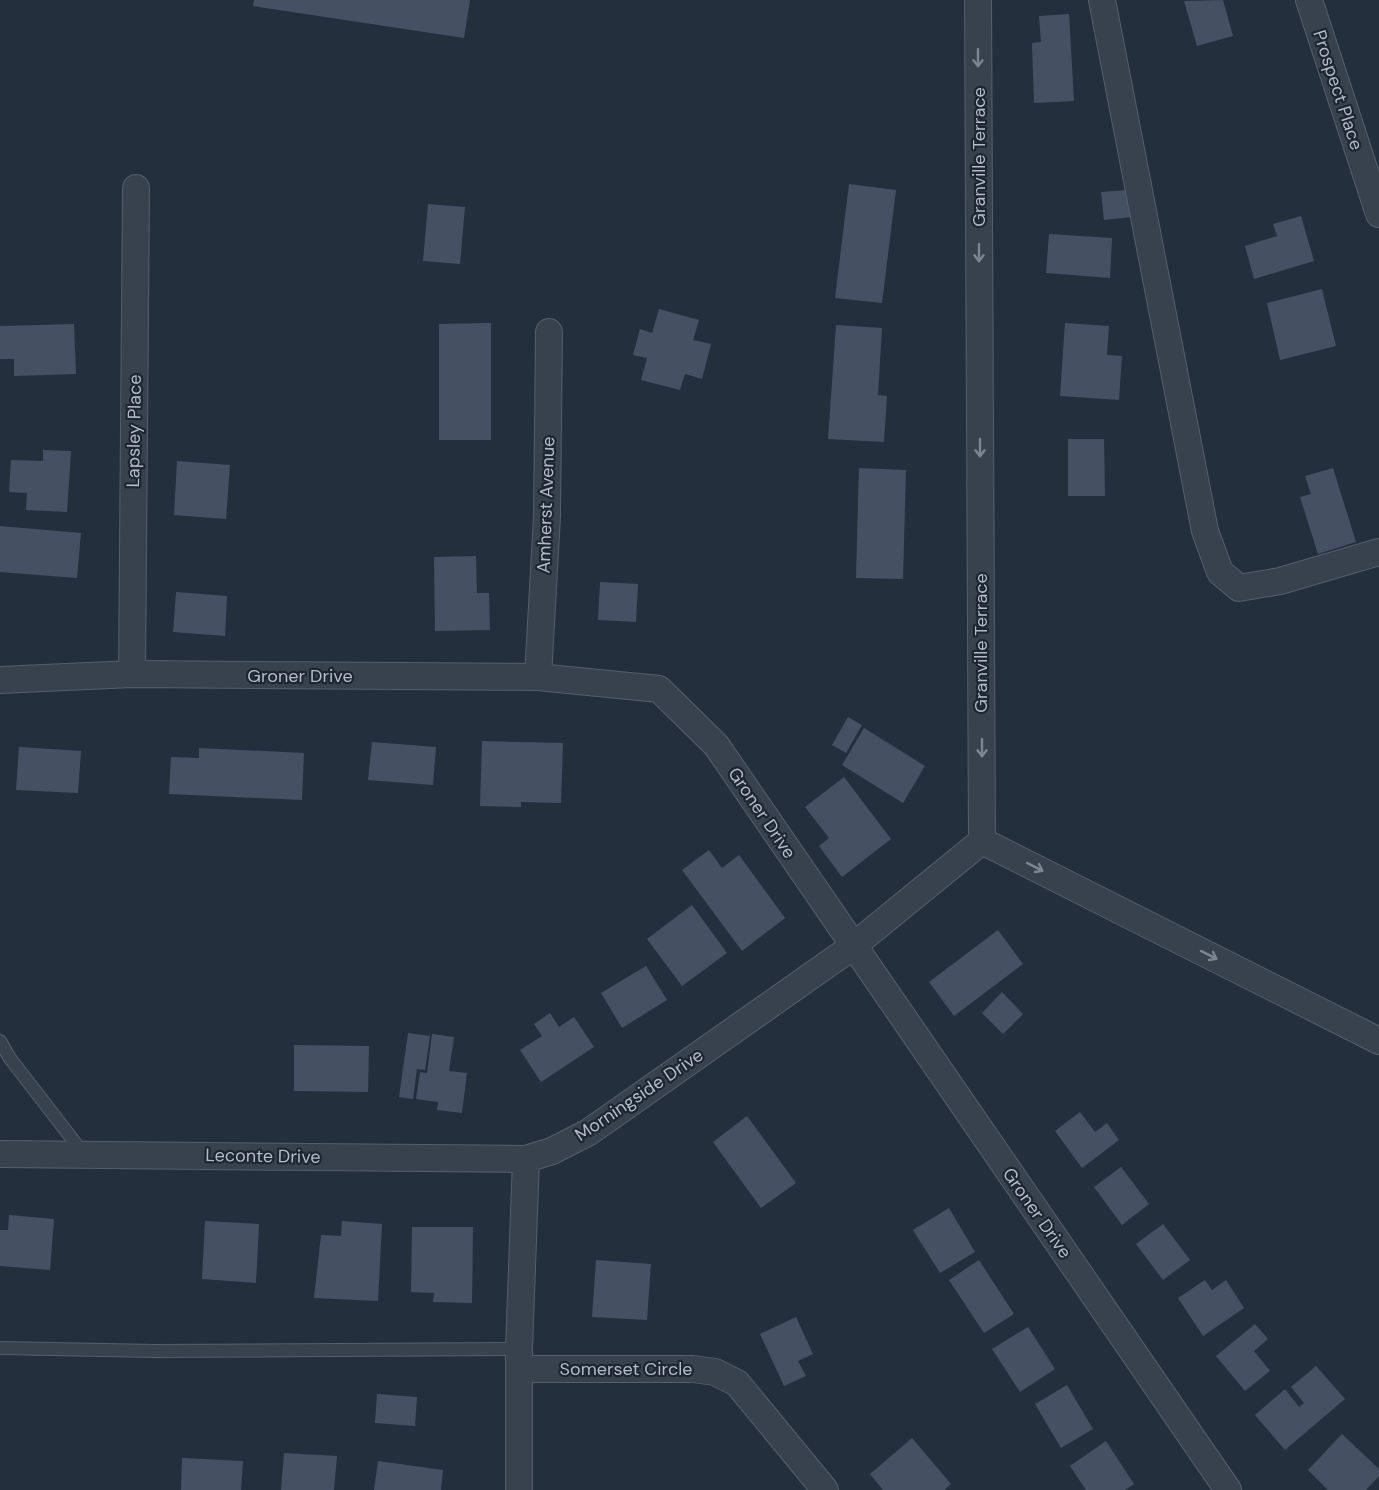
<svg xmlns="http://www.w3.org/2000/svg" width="1379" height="1490" viewBox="0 0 1379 1490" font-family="'DM Sans',sans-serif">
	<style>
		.building { fill: #455162 }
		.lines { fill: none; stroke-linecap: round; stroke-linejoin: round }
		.service-casing { stroke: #565f6c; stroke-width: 14 }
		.minor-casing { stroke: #565f6c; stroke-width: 28 }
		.service { stroke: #38414e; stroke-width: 12 }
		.minor { stroke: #38414e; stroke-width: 26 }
		.oneway { stroke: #7c8592 }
		.labels { text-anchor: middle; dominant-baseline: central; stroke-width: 4.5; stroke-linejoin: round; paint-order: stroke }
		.street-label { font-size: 18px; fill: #b4bcc9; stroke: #1d2633 }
	</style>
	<rect width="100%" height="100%" fill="#242f3e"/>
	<g class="building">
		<polygon points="254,0 470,0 464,38 253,6"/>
		<polygon points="1223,0 1233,36 1197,46 1184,1"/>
		<polygon points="1069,14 1074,101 1034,103 1032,43 1041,42 1039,16"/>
		<polygon points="849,184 896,190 882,303 835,298"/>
		<polygon points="1129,190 1132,217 1104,220 1101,192"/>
		<polygon points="428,204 465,207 460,264 423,261"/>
		<polygon points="1301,216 1314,261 1254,279 1245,246 1277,236 1273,224"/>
		<polygon points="1049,234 1112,238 1110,278 1046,273"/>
		<polygon points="1322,289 1336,346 1280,360 1267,303"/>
		<polygon points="659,309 699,320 693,340 711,344 702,379 685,374 680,390 641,380 647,358 633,355 640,329 652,333"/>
		<polygon points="491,323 491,440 439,440 439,324"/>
		<polygon points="1065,323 1109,326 1107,355 1122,356 1119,400 1060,396"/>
		<polygon points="74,324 76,374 14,376 14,359 0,359 0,326"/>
		<polygon points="836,325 882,328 878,395 887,396 884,442 828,439"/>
		<polygon points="1068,439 1104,439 1105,496 1068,496"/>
		<polygon points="43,450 71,451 67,512 26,510 27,493 9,492 11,460 43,461"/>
		<polygon points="177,461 230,465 226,519 174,515"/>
		<polygon points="859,468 906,470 903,579 856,578"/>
		<polygon points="1333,468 1356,542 1318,554 1300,497 1311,494 1305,476"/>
		<polygon points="0,526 81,533 77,578 0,572"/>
		<polygon points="476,556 477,593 489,593 490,630 435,631 434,557"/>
		<polygon points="600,582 638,584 636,622 598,620"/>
		<polygon points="176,592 227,596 225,636 173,632"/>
		<polygon points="848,717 862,725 846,753 832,745"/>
		<polygon points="864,728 925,766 903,803 842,765"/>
		<polygon points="482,741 563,743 561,803 521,802 521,807 480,806"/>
		<polygon points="372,742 436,747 433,785 368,780"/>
		<polygon points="19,747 81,751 78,793 16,790"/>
		<polygon points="199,748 304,753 302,800 169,794 171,757 199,758"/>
		<polygon points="844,777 891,839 842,877 819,846 829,838 805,807"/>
		<polygon points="709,850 722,868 739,855 785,918 742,951 682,870"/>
		<polygon points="692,905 727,953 682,986 647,939"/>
		<polygon points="998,930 1023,964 954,1016 929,982"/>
		<polygon points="646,966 667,1000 622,1028 601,993"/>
		<polygon points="1002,992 1023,1014 1003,1034 982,1013"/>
		<polygon points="550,1013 559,1027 574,1017 594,1047 541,1082 520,1050 542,1036 534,1024"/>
		<polygon points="408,1033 430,1036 425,1070 417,1069 413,1099 399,1097"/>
		<polygon points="432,1034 454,1037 449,1071 467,1073 462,1113 437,1110 438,1102 416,1099 420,1072 427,1073"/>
		<polygon points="294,1045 369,1046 368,1092 294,1091"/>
		<polygon points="1080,1112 1095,1132 1107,1123 1119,1140 1082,1168 1055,1131"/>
		<polygon points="747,1116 796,1183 761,1208 713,1142"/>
		<polygon points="1121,1167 1149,1204 1122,1225 1094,1187"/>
		<polygon points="949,1208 975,1252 940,1273 913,1230"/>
		<polygon points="9,1215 54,1219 50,1270 0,1266 0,1230 8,1230"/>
		<polygon points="205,1221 259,1224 256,1283 202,1279"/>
		<polygon points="342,1221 382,1224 378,1301 314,1298 321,1235 341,1236"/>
		<polygon points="1163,1224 1190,1260 1163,1280 1136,1244"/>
		<polygon points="412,1227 473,1227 472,1303 433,1302 434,1293 411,1292"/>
		<polygon points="596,1260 651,1264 647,1320 592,1317"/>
		<polygon points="979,1260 1014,1314 984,1333 949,1280"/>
		<polygon points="1205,1280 1212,1290 1226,1280 1244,1308 1203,1336 1178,1298"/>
		<polygon points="796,1317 813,1354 798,1361 806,1376 784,1386 760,1334"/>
		<polygon points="1255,1324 1268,1339 1254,1351 1270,1371 1245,1391 1216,1356"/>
		<polygon points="1028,1327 1055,1369 1020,1392 992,1349"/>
		<polygon points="1316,1366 1345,1399 1285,1450 1255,1415 1285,1389 1299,1407 1304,1403 1291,1387"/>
		<polygon points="1067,1385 1093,1429 1061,1448 1035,1404"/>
		<polygon points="377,1394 417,1397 415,1426 375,1423"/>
		<polygon points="1342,1434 1379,1469 1379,1476 1366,1490 1328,1490 1308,1470"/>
		<polygon points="912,1438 951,1484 944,1490 883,1490 870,1474"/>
		<polygon points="1106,1441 1134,1484 1125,1490 1086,1490 1070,1466"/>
		<polygon points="284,1453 337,1456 334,1490 281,1490"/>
		<polygon points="182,1458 243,1461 241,1490 181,1490"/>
		<polygon points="378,1461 443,1470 441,1490 374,1490"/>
	</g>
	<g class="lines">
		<defs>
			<g id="service">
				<polyline points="0,1041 9,1057 83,1153"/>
				<polyline points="0,1348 155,1351 519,1349"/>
			</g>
			<g id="minor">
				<polyline points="978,0 982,841"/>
				<polyline points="1102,0 1205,531 1220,572 1239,588 1280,581 1379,552"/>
				<polyline points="1309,0 1379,214"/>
				<polyline points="132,674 136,188"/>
				<polyline points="538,677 547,516 549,332"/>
				<polyline points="0,680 132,674 538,677 659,689 716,745 1228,1490"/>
				<polyline points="982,841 1379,1041"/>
				<polyline points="0,1154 526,1159 552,1151 589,1132 852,947 982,841"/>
				<polyline points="519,1369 693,1369 715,1372 737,1383 825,1490"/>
				<polyline points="519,1490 519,1349 526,1159"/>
			</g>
		</defs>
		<use href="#service" class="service-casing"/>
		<use href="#minor" class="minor-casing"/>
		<use href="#service" class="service"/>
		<use href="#minor" class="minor"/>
	</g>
	<defs><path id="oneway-shaft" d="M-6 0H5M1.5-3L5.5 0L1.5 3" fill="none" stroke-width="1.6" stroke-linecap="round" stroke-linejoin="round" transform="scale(1.5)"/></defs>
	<g class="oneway">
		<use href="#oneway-shaft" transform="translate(978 58) rotate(90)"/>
		<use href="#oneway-shaft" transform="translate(979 253) rotate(90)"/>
		<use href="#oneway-shaft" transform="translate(980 448) rotate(90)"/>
		<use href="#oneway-shaft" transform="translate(982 748) rotate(90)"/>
		<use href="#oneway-shaft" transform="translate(1035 867) rotate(27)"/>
		<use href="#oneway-shaft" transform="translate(1209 955) rotate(27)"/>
	</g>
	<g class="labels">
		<g class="street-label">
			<text transform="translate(1338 90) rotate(72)">Prospect Place</text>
			<text transform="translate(979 157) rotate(-90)">Granville Terrace</text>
			<text transform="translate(134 431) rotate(-89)">Lapsley Place</text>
			<text transform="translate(546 505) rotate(-88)">Amherst Avenue</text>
			<text transform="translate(981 643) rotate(-90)">Granville Terrace</text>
			<text x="300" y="676">Groner Drive</text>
			<text transform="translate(762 813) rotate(56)">Groner Drive</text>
			<text transform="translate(639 1095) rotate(-34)">Morningside Drive</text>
			<text transform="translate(263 1156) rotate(1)">Leconte Drive</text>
			<text transform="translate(1037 1213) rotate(55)">Groner Drive</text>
			<text x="626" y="1369">Somerset Circle</text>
		</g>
	</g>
</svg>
